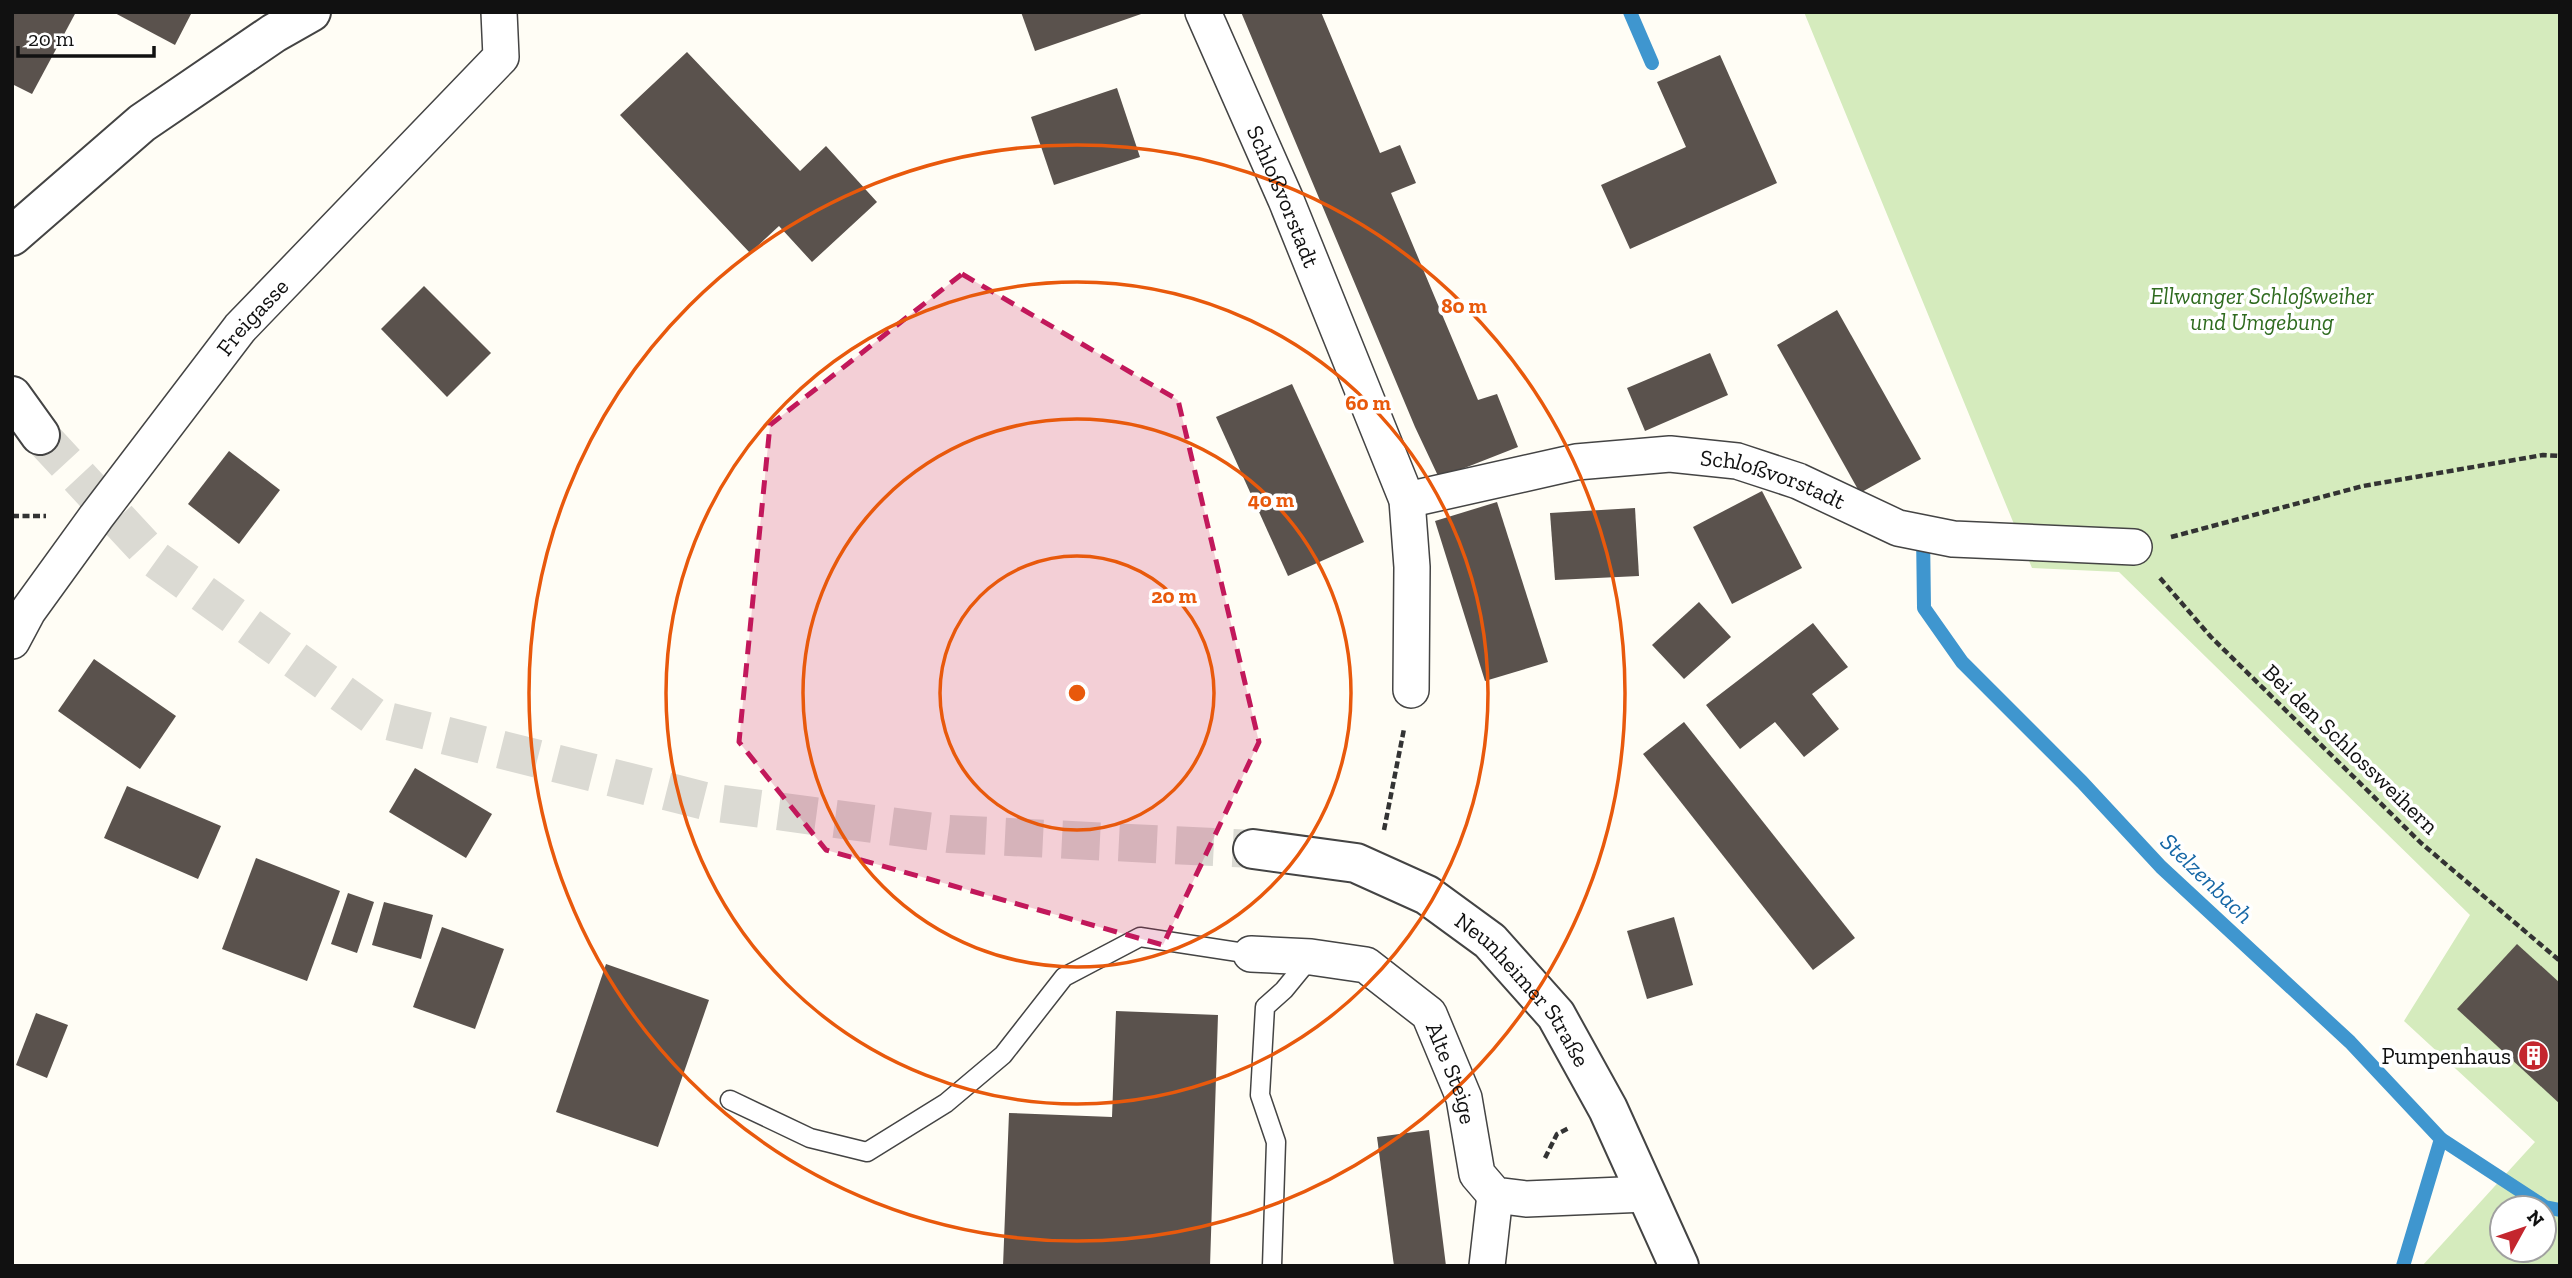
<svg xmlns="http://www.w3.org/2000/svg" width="2572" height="1278" viewBox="0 0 2572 1278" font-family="'Zilla Slab',serif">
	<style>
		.green { fill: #d5ebbd; fill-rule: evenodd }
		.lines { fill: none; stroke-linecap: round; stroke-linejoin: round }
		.stream { stroke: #3f96cf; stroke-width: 14 }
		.building { fill: #5a524d }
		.tertiary-tunnel { stroke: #dbdad3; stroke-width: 38; stroke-dasharray: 38 19; stroke-linecap: butt }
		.service-casing { stroke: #444; stroke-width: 21 }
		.minor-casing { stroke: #444; stroke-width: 38 }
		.tertiary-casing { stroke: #444; stroke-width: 42 }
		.path { stroke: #333; stroke-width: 4.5; stroke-dasharray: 7 3.5; stroke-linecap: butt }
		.service { stroke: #fff; stroke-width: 18 }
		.minor { stroke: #fff; stroke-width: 35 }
		.tertiary { stroke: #fff; stroke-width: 38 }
		.marked { fill: #c2185b; fill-opacity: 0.2; stroke: #c2185b; stroke-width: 5; stroke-dasharray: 14 9; stroke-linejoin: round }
		.ring { fill: none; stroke: #e8590c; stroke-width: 3.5 }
		.labels { text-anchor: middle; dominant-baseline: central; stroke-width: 7; stroke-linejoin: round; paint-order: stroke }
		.street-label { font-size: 23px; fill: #111; stroke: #fff }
		.park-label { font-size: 23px; font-style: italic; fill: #2f6b1f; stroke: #fff }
		.poi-label { font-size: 23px; fill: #111; stroke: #fff; text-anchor: end }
		.water-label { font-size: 24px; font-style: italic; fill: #1768a6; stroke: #fff }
		.centre { fill: #e8590c; stroke: #fff; stroke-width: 3.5 }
		.ring-label { font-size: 21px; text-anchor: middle; font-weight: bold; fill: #e8590c; stroke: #fff; stroke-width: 7; stroke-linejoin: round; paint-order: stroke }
	</style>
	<rect width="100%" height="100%" fill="#fffdf5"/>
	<path class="green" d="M1804 12H2560V1266H2422L2535 1142 2404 1021 2470 915 2119 572 2032 568ZM2502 1208H2544V1250H2502Z"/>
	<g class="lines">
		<g class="stream">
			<polyline points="1630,12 1652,63"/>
			<polyline points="1923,532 1924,608 1962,662 2082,782 2161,867 2350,1042 2441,1139 2403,1266"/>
			<polyline points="2441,1139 2545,1207 2560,1210"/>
		</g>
	</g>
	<g class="building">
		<polygon points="12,12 76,12 32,94 12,84"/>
		<polygon points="113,12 192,12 175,45"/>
		<polygon points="1021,12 1144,12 1144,13 1035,51"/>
		<polygon points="1241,12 1321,12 1380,153 1400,145 1416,183 1391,193 1478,400 1497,394 1518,447 1439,478 1415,427"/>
		<polygon points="687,52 800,171 826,146 877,202 812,262 779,226 750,253 620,115"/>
		<polygon points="1720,55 1777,183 1630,249 1601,185 1686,147 1657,82"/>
		<polygon points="1117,88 1140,157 1054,185 1031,117"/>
		<polygon points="424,286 491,353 447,397 381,329"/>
		<polygon points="1837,310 1921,459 1860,493 1777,345"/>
		<polygon points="1710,353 1728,395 1645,431 1627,388"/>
		<polygon points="1292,384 1364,542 1288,576 1216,417"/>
		<polygon points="229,451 280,490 239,544 188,504"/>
		<polygon points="1762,491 1802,568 1732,604 1693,527"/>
		<polygon points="1497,502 1548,662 1485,681 1435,521"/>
		<polygon points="1635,508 1639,576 1555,580 1550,513"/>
		<polygon points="1699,602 1731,637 1684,679 1652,645"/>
		<polygon points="1813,623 1848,667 1812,694 1839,729 1804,757 1775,722 1740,749 1706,705"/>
		<polygon points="94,659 176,716 140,769 58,711"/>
		<polygon points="1684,722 1855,938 1813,970 1643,754"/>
		<polygon points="415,768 492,814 466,858 389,812"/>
		<polygon points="127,786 221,826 198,879 104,838"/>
		<polygon points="256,858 340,891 307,981 222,949"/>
		<polygon points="348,893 374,902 357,953 331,944"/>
		<polygon points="384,902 433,915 421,959 372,945"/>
		<polygon points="1674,917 1693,985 1647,999 1627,931"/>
		<polygon points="442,927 504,949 475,1029 413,1007"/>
		<polygon points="2517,944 2560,983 2560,1104 2457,1009"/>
		<polygon points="606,964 709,1000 658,1147 556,1112"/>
		<polygon points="1116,1011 1218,1015 1210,1266 1003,1266 1009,1113 1112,1117"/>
		<polygon points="36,1013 68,1025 47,1078 16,1065"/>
		<polygon points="1429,1130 1446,1266 1394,1266 1377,1137"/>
	</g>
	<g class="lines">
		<polyline class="tertiary-tunnel" points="40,435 155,559 376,718 709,802 949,834 1253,849"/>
		<defs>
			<g id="service">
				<polyline points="730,1100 810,1138 867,1152 946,1103 1003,1055 1064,977 1140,937 1251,954"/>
				<polyline points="1272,1266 1276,1142 1260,1095 1265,1007 1284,990 1311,957"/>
			</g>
			<g id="minor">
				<path id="s1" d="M1203 12 1286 200 1407 500 1412 567 1411 690"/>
				<path id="s2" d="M1407 500 1576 462 1670 454 1737 461 1798 481 1898 528 1953 539 2134 547"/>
				<path id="s3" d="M12 641 28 611 96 517 240 328 501 57 499 12"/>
				<path id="s4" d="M1251 954 1311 957 1366 965 1429 1014 1464 1098 1477 1174 1495 1195 1526 1199 1646 1194"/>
				<polyline points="1487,1266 1495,1195"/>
			</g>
			<g id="tertiary">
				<polyline points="12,236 142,123 274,33 311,12"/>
				<polyline points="12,396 40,435"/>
				<path id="s5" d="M1253 849 1356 863 1427 895 1490 941 1556 1015 1608 1109 1679 1266"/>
			</g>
		</defs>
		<use href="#service" class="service-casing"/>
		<use href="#minor" class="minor-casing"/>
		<use href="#tertiary" class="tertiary-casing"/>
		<g class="path">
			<polyline points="12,516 46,516"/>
			<polyline points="2171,537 2363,486 2543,455 2560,456"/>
			<polyline points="2160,578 2211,637 2421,843 2560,961"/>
			<polyline points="1384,830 1404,729"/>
			<polyline points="1545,1158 1557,1134 1569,1128"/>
		</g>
		<use href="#service" class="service"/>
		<use href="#minor" class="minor"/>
		<use href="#tertiary" class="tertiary"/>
	</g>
	<path class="marked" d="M962 274 1178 400 1259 742 1163 945 826 850 739 742 770 425Z"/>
	<g class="ring">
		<circle cx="1077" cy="693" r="137"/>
		<circle cx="1077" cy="693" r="274"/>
		<circle cx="1077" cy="693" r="411"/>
		<circle cx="1077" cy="693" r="548"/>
	</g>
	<defs>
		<symbol id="building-disc" viewBox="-11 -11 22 22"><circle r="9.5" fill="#c4262e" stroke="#fff"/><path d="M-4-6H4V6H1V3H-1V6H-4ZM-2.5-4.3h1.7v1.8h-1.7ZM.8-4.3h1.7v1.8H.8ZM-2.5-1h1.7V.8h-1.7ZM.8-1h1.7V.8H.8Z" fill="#fff"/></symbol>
	</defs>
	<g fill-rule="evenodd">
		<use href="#building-disc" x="2516" y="1038" width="35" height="35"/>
	</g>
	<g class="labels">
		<g class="street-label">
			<text stroke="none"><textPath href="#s1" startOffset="201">Schloßvorstadt</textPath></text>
			<text stroke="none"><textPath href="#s3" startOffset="404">Freigasse</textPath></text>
			<text stroke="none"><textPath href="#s2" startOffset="374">Schloßvorstadt</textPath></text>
			<text transform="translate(2351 749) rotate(44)">Bei den Schlossweihern</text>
			<text stroke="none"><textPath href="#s5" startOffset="318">Neunheimer Straße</textPath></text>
			<text stroke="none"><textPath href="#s4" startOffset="259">Alte Steige</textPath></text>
		</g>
		<g class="park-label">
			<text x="2262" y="296">Ellwanger Schloßweiher<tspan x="2262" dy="26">und Umgebung</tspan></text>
		</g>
		<g class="poi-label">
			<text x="2511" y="1056">Pumpenhaus</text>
		</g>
		<g class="water-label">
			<text transform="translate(2207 878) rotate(44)">Stelzenbach</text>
		</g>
	</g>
	<circle cx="1077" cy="693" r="10" class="centre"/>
	<g class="ring-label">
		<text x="1464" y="313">80 m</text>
		<text x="1368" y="410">60 m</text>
		<text x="1271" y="507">40 m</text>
		<text x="1174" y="603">20 m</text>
	</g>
	<rect width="2572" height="1278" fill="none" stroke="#111111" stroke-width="28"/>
	<g transform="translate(2523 1229) rotate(50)"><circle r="33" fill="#ffffff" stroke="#a0a0a0" stroke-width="2"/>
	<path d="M0-5L12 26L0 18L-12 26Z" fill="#c4262e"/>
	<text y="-10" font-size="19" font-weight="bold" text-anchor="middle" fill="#111111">N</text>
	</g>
	<path d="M18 46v10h136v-10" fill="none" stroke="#111111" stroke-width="3.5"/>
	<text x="28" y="46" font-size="21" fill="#111111" stroke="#ffffff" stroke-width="5" paint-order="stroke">20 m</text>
</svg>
